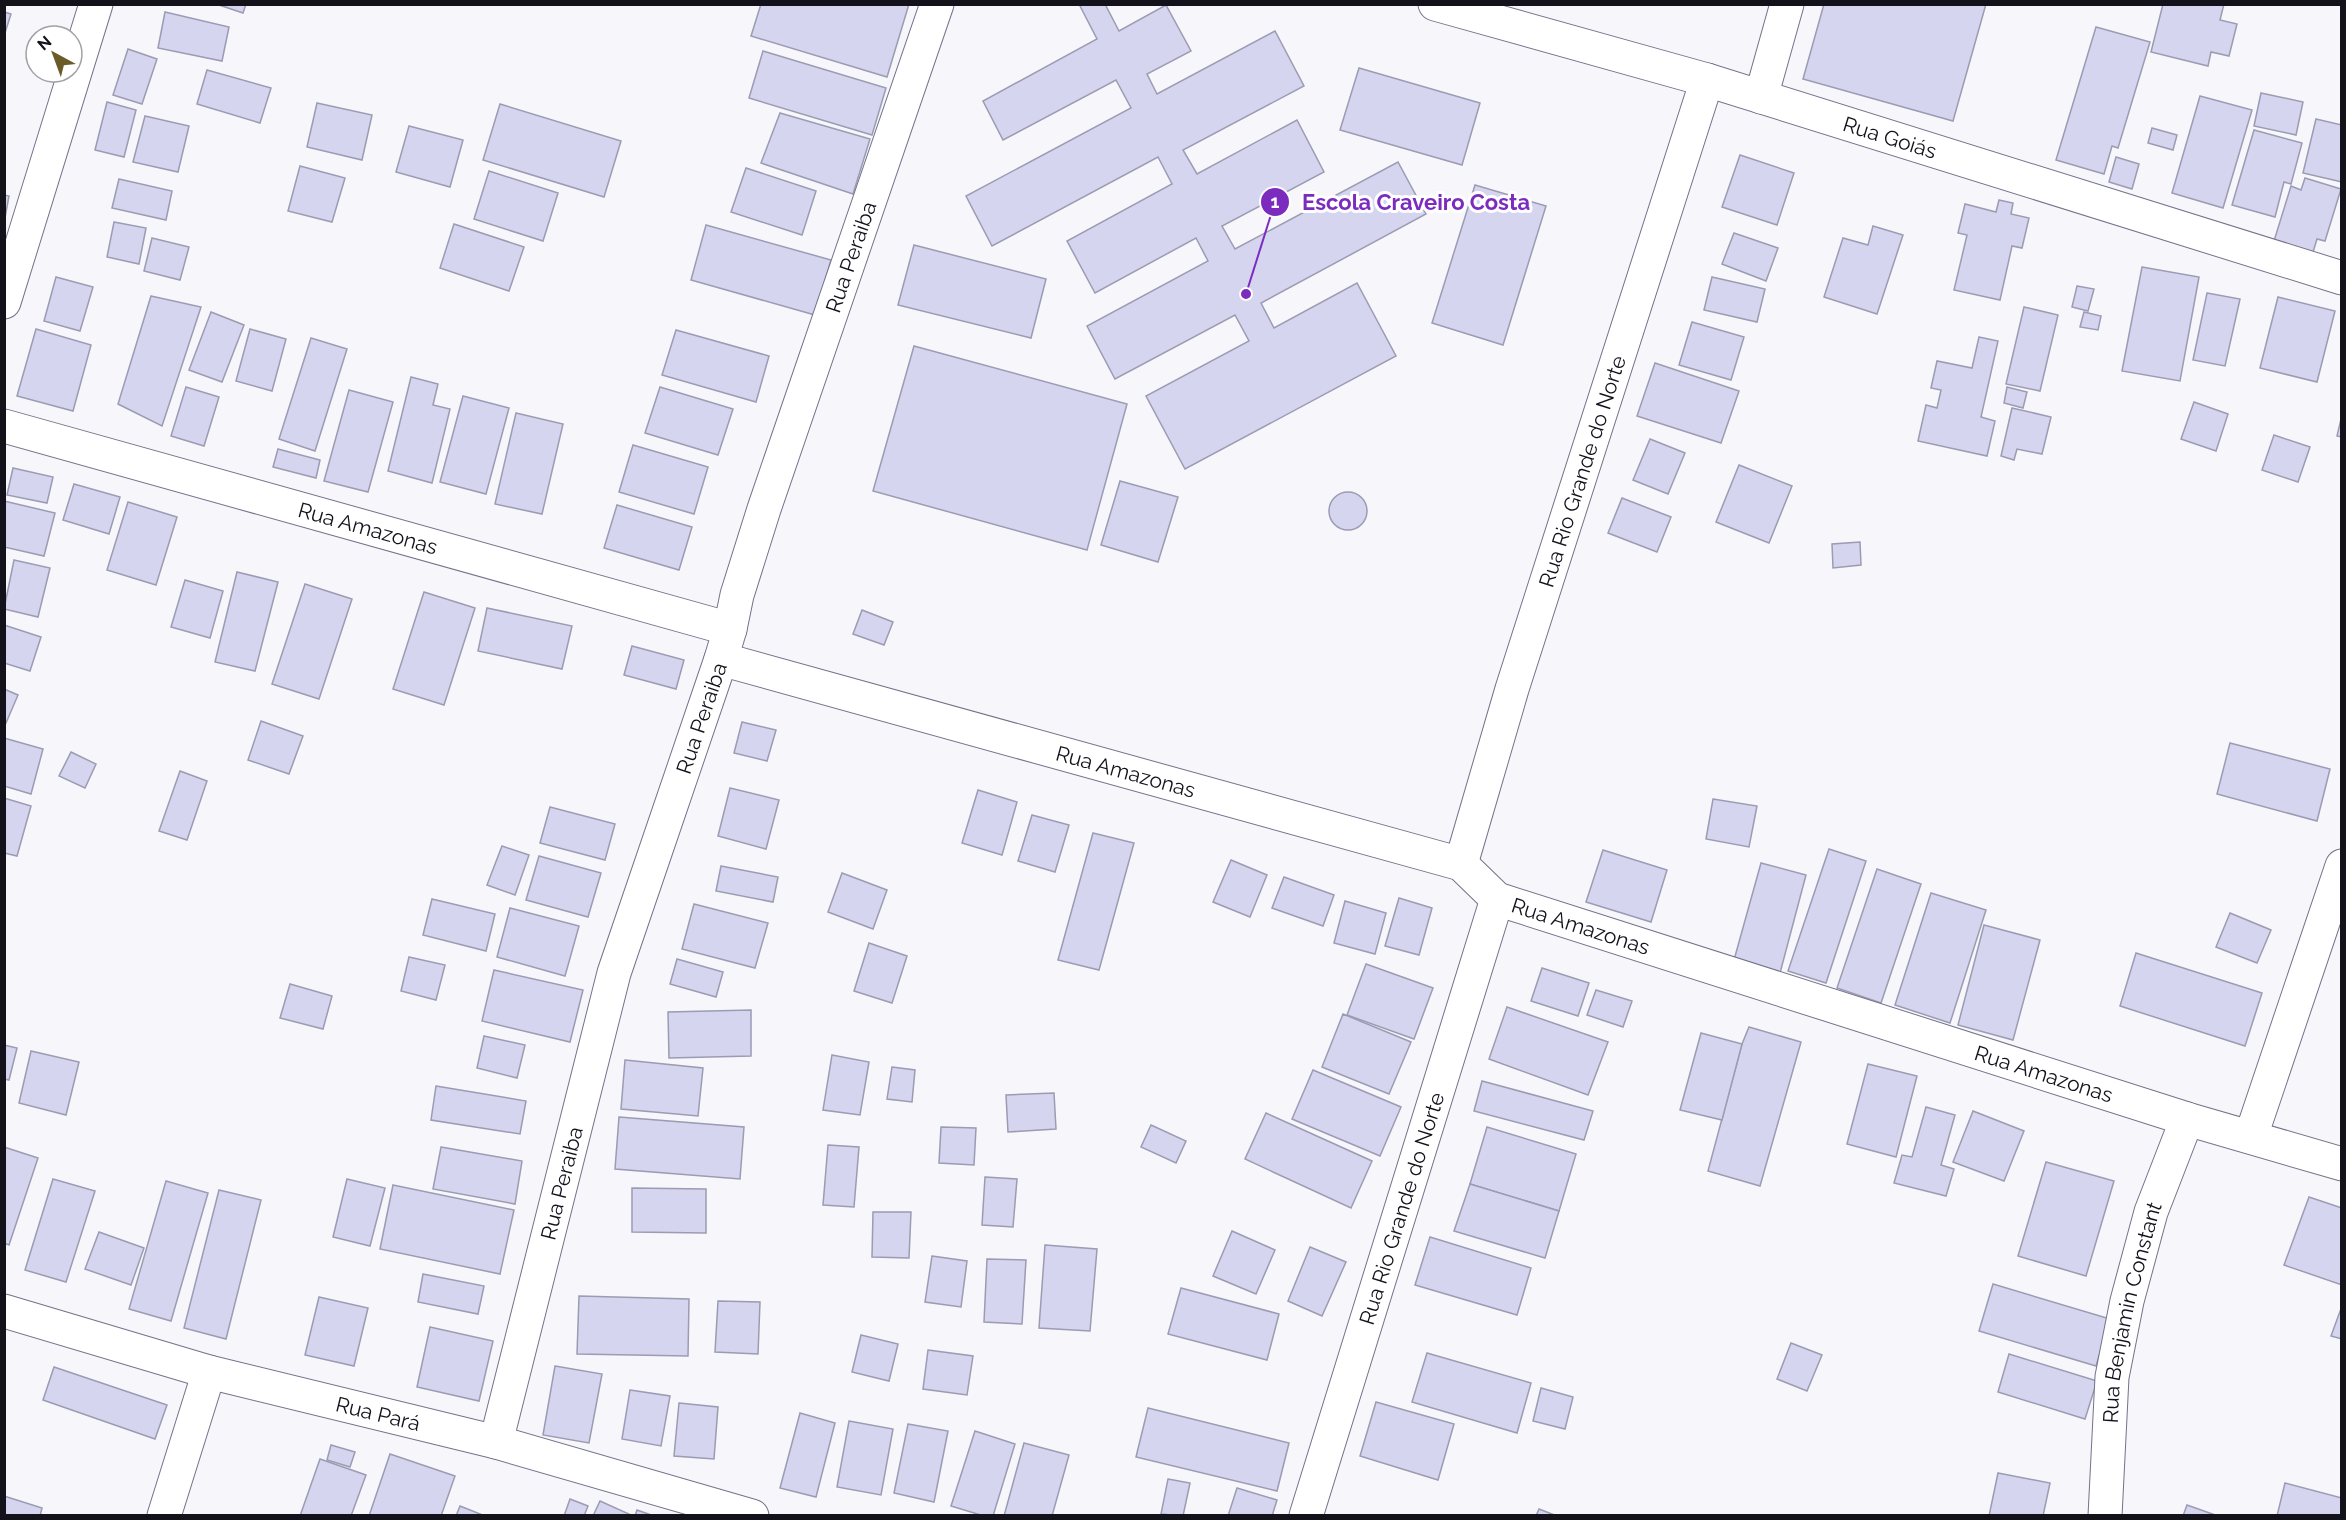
<svg xmlns="http://www.w3.org/2000/svg" width="2346" height="1520" viewBox="0 0 2346 1520" font-family="Raleway,sans-serif">
	<style>
		.building { fill: #d5d5ef; stroke: #9b9bb3; stroke-width: 1.5 }
		.lines { fill: none; stroke-linecap: round; stroke-linejoin: round }
		.street-casing { stroke: #73738b; stroke-width: 35 }
		.secondary-casing { stroke: #73738b; stroke-width: 35 }
		.street { stroke: #fff; stroke-width: 33 }
		.secondary { stroke: #fff; stroke-width: 33 }
		.labels { text-anchor: middle; dominant-baseline: central; stroke-width: 6; stroke-linejoin: round; paint-order: stroke }
		.street-label { font-size: 21px; fill: #13121b; stroke: #fff }
		.leader { fill: none; stroke: #7b2cbf; stroke-width: 2 }
		.callout-dot { fill: #7b2cbf; stroke: #fff; stroke-width: 2 }
		.mark-label { font-size: 18px; text-anchor: middle; font-weight: bold; fill: #fff }
		.callout-label { font-size: 22px; text-anchor: middle; font-weight: bold; fill: #7b2cbf; stroke: #fff; stroke-width: 6; stroke-linejoin: round; paint-order: stroke }
	</style>
	<rect width="100%" height="100%" fill="#f6f6fb"/>
	<g class="building">
		<polygon points="216,4 246,4 243,13"/>
		<polygon points="761,4 909,4 887,77 751,36"/>
		<polygon points="1079,4 1105,4 1119,31 1166,5 1191,51 1147,74 1157,94 1275,31 1304,86 1183,150 1197,174 1297,120 1324,172 1222,226 1235,249 1398,162 1426,214 1261,303 1274,328 1357,283 1396,356 1185,469 1146,396 1249,341 1235,315 1115,379 1087,326 1208,261 1196,238 1095,293 1067,241 1172,184 1158,157 992,246 966,196 1131,108 1116,80 1003,140 983,101 1097,39"/>
		<polygon points="1824,4 1986,4 1953,121 1803,79"/>
		<polygon points="2163,4 2224,4 2220,20 2237,24 2229,56 2211,52 2208,66 2151,52"/>
		<polygon points="4,12 11,14 4,36"/>
		<polygon points="165,12 229,27 222,61 158,48"/>
		<polygon points="2096,27 2150,42 2118,148 2112,146 2104,174 2056,160"/>
		<polygon points="128,49 157,59 142,104 113,95"/>
		<polygon points="763,51 886,88 872,135 749,98"/>
		<polygon points="1359,68 1480,103 1462,165 1340,130"/>
		<polygon points="207,70 271,88 260,123 197,104"/>
		<polygon points="2261,93 2303,102 2296,135 2254,126"/>
		<polygon points="2200,96 2252,110 2223,208 2172,193"/>
		<polygon points="107,102 136,110 124,157 95,150"/>
		<polygon points="317,103 372,115 362,160 307,147"/>
		<polygon points="500,104 621,141 604,197 483,160"/>
		<polygon points="780,113 870,139 853,194 761,163"/>
		<polygon points="145,116 189,126 178,172 133,162"/>
		<polygon points="2316,119 2342,125 2342,182 2303,173"/>
		<polygon points="409,126 463,140 450,187 396,172"/>
		<polygon points="2152,128 2177,135 2173,150 2148,143"/>
		<polygon points="2254,130 2302,143 2291,184 2284,182 2275,217 2232,205"/>
		<polygon points="1740,155 1794,173 1777,225 1722,207"/>
		<polygon points="2116,157 2139,164 2132,189 2109,182"/>
		<polygon points="300,166 345,178 332,222 288,211"/>
		<polygon points="746,168 816,191 802,235 731,212"/>
		<polygon points="489,171 558,193 543,241 474,219"/>
		<polygon points="2305,178 2341,189 2325,241 2317,239 2313,252 2274,241 2291,186 2301,190"/>
		<polygon points="119,179 172,191 166,220 112,208"/>
		<polygon points="1475,185 1546,206 1503,345 1432,323"/>
		<polygon points="4,195 9,196 4,223"/>
		<polygon points="1999,200 2013,203 2011,214 2029,218 2022,248 2012,246 2000,300 1954,290 1967,235 1958,233 1965,204 1996,212"/>
		<polygon points="114,222 146,228 139,264 107,257"/>
		<polygon points="454,224 524,247 509,291 440,268"/>
		<polygon points="706,225 831,260 815,315 691,280"/>
		<polygon points="1873,226 1903,235 1877,314 1824,297 1843,238 1868,245"/>
		<polygon points="1734,233 1778,248 1766,281 1722,264"/>
		<polygon points="152,238 189,247 180,280 144,271"/>
		<polygon points="914,245 1046,279 1031,338 898,305"/>
		<polygon points="2142,267 2199,277 2180,381 2122,371"/>
		<polygon points="56,277 93,287 80,331 44,321"/>
		<polygon points="1712,277 1765,289 1757,322 1704,310"/>
		<polygon points="2077,286 2094,289 2088,311 2072,307"/>
		<polygon points="2207,293 2240,299 2225,366 2193,360"/>
		<polygon points="151,296 201,307 162,426 118,404"/>
		<polygon points="2278,297 2335,311 2317,382 2260,368"/>
		<polygon points="2024,307 2058,315 2040,391 2006,384"/>
		<polygon points="211,312 244,325 222,382 189,370"/>
		<polygon points="2084,312 2101,316 2098,330 2080,327"/>
		<polygon points="1692,322 1744,337 1731,380 1679,365"/>
		<polygon points="36,329 91,345 73,411 17,396"/>
		<polygon points="250,329 286,339 272,391 236,381"/>
		<polygon points="676,330 769,356 756,402 662,375"/>
		<polygon points="1979,337 1998,341 1981,417 1995,421 1987,456 1918,441 1926,405 1937,408 1941,390 1931,388 1937,361 1972,368"/>
		<polygon points="311,338 347,349 315,451 279,439"/>
		<polygon points="914,346 1127,404 1087,550 873,491"/>
		<polygon points="1655,363 1739,391 1721,443 1637,416"/>
		<polygon points="411,377 438,384 433,405 450,409 432,483 388,471"/>
		<polygon points="186,387 219,397 204,446 171,436"/>
		<polygon points="660,387 733,409 718,455 645,433"/>
		<polygon points="2007,387 2027,392 2023,408 2004,403"/>
		<polygon points="349,390 393,402 368,492 324,481"/>
		<polygon points="463,396 509,408 486,494 440,482"/>
		<polygon points="2194,402 2228,414 2216,451 2181,439"/>
		<polygon points="2012,408 2051,417 2042,454 2017,449 2014,460 2001,456"/>
		<polygon points="516,413 563,424 542,514 495,504"/>
		<polygon points="2342,415 2342,437 2337,436"/>
		<polygon points="2274,435 2310,447 2298,482 2262,470"/>
		<polygon points="1650,439 1685,453 1668,494 1633,480"/>
		<polygon points="633,445 708,467 694,514 619,492"/>
		<polygon points="278,449 320,460 316,478 273,467"/>
		<polygon points="1739,465 1792,486 1769,543 1716,522"/>
		<polygon points="13,468 53,477 47,503 7,495"/>
		<polygon points="1120,481 1178,497 1158,562 1101,545"/>
		<polygon points="74,484 120,497 109,534 63,520"/>
		<circle cx="1348" cy="511" r="19"/>
		<polygon points="1622,498 1671,517 1657,552 1608,533"/>
		<polygon points="4,501 55,513 44,556 4,547"/>
		<polygon points="128,502 177,517 156,585 107,570"/>
		<polygon points="617,505 692,527 679,570 604,548"/>
		<polygon points="1860,542 1861,565 1833,568 1832,544"/>
		<polygon points="14,560 50,568 38,617 4,609"/>
		<polygon points="237,572 278,582 255,671 215,662"/>
		<polygon points="185,580 223,591 210,638 171,627"/>
		<polygon points="305,584 352,599 319,699 272,684"/>
		<polygon points="424,592 475,608 444,705 393,689"/>
		<polygon points="487,608 572,626 562,669 478,651"/>
		<polygon points="862,610 893,622 884,645 853,634"/>
		<polygon points="4,625 41,637 30,671 4,663"/>
		<polygon points="632,646 684,660 676,689 624,675"/>
		<polygon points="4,689 18,695 6,723 4,722"/>
		<polygon points="261,721 303,736 289,774 248,760"/>
		<polygon points="742,722 776,730 767,761 734,753"/>
		<polygon points="4,738 43,749 31,794 4,786"/>
		<polygon points="2230,743 2330,769 2317,821 2217,794"/>
		<polygon points="71,752 96,764 85,788 59,776"/>
		<polygon points="180,771 207,781 187,840 159,831"/>
		<polygon points="730,788 779,800 766,849 718,836"/>
		<polygon points="978,790 1017,802 1002,855 962,843"/>
		<polygon points="4,798 31,806 17,856 4,853"/>
		<polygon points="1713,799 1757,806 1749,847 1706,839"/>
		<polygon points="550,807 615,824 605,860 540,843"/>
		<polygon points="1032,815 1069,825 1055,872 1018,861"/>
		<polygon points="1093,833 1134,843 1099,970 1058,960"/>
		<polygon points="502,846 529,855 515,895 487,885"/>
		<polygon points="1829,849 1866,861 1826,983 1788,971"/>
		<polygon points="1603,850 1667,870 1651,922 1586,902"/>
		<polygon points="539,856 601,873 588,917 526,900"/>
		<polygon points="1231,860 1267,875 1250,917 1213,902"/>
		<polygon points="1761,863 1806,875 1780,973 1734,960"/>
		<polygon points="721,866 778,877 773,902 716,891"/>
		<polygon points="1877,869 1921,884 1881,1003 1837,988"/>
		<polygon points="842,873 887,890 873,929 828,912"/>
		<polygon points="1284,877 1334,895 1323,926 1272,908"/>
		<polygon points="1931,893 1986,910 1950,1023 1895,1005"/>
		<polygon points="1399,898 1432,908 1419,955 1385,946"/>
		<polygon points="432,899 495,914 486,951 423,935"/>
		<polygon points="1345,901 1386,913 1375,954 1334,943"/>
		<polygon points="694,904 768,923 755,968 682,949"/>
		<polygon points="510,908 579,926 565,976 497,957"/>
		<polygon points="2230,913 2271,930 2257,963 2216,947"/>
		<polygon points="1984,925 2040,940 2013,1040 1958,1025"/>
		<polygon points="869,943 907,956 892,1003 854,991"/>
		<polygon points="2136,953 2262,993 2245,1046 2120,1006"/>
		<polygon points="409,957 445,965 436,1000 401,991"/>
		<polygon points="677,959 723,972 716,997 670,984"/>
		<polygon points="1366,964 1433,988 1414,1039 1347,1015"/>
		<polygon points="1542,968 1589,983 1578,1016 1531,1001"/>
		<polygon points="494,970 583,990 570,1042 482,1021"/>
		<polygon points="290,984 332,996 323,1029 280,1018"/>
		<polygon points="1596,990 1632,1001 1623,1027 1587,1015"/>
		<polygon points="1507,1007 1608,1042 1588,1095 1489,1059"/>
		<polygon points="751,1010 751,1056 669,1058 668,1012"/>
		<polygon points="1343,1014 1411,1042 1389,1094 1322,1067"/>
		<polygon points="1749,1027 1801,1042 1760,1186 1708,1171 1742,1044"/>
		<polygon points="1701,1033 1742,1044 1722,1120 1680,1110"/>
		<polygon points="484,1036 525,1045 517,1078 477,1068"/>
		<polygon points="4,1045 17,1048 9,1080 4,1079"/>
		<polygon points="31,1051 79,1062 66,1115 19,1103"/>
		<polygon points="832,1055 869,1062 860,1115 823,1110"/>
		<polygon points="625,1060 703,1068 698,1116 621,1109"/>
		<polygon points="1868,1064 1917,1076 1896,1157 1847,1144"/>
		<polygon points="892,1067 915,1070 912,1102 887,1099"/>
		<polygon points="1313,1070 1401,1107 1380,1156 1292,1119"/>
		<polygon points="1482,1081 1593,1111 1584,1140 1474,1111"/>
		<polygon points="436,1086 526,1101 520,1134 431,1120"/>
		<polygon points="1054,1093 1056,1129 1008,1132 1006,1095"/>
		<polygon points="1926,1107 1955,1115 1941,1165 1954,1169 1946,1196 1894,1183 1902,1155 1912,1157"/>
		<polygon points="1973,1111 2024,1131 2004,1181 1953,1162"/>
		<polygon points="1266,1113 1372,1161 1351,1208 1245,1159"/>
		<polygon points="619,1117 744,1127 740,1179 615,1169"/>
		<polygon points="1151,1125 1186,1141 1176,1163 1141,1147"/>
		<polygon points="941,1127 976,1128 974,1165 939,1163"/>
		<polygon points="1487,1127 1576,1154 1559,1211 1470,1184"/>
		<polygon points="828,1145 859,1147 854,1207 823,1205"/>
		<polygon points="4,1147 38,1158 9,1245 4,1243"/>
		<polygon points="441,1147 522,1161 515,1204 433,1189"/>
		<polygon points="2046,1162 2114,1181 2086,1276 2018,1256"/>
		<polygon points="985,1177 1017,1179 1013,1227 982,1225"/>
		<polygon points="53,1179 95,1191 66,1282 25,1270"/>
		<polygon points="347,1179 385,1188 370,1246 333,1237"/>
		<polygon points="166,1181 208,1193 171,1321 129,1309"/>
		<polygon points="1470,1184 1559,1211 1545,1258 1454,1231"/>
		<polygon points="393,1185 514,1210 500,1274 380,1249"/>
		<polygon points="632,1188 706,1189 706,1233 632,1232"/>
		<polygon points="219,1190 261,1200 226,1339 184,1328"/>
		<polygon points="2309,1197 2342,1208 2342,1285 2284,1265"/>
		<polygon points="873,1212 911,1212 909,1258 872,1257"/>
		<polygon points="1232,1231 1275,1250 1256,1294 1213,1276"/>
		<polygon points="99,1232 144,1248 131,1285 85,1269"/>
		<polygon points="1430,1237 1531,1268 1517,1315 1415,1285"/>
		<polygon points="1045,1245 1097,1249 1090,1331 1039,1328"/>
		<polygon points="1310,1247 1346,1262 1322,1316 1288,1301"/>
		<polygon points="932,1256 967,1261 961,1307 925,1302"/>
		<polygon points="987,1259 1026,1260 1022,1324 984,1322"/>
		<polygon points="423,1274 484,1286 478,1314 418,1302"/>
		<polygon points="1993,1284 2110,1319 2096,1366 1979,1331"/>
		<polygon points="1181,1288 1279,1314 1267,1360 1168,1334"/>
		<polygon points="579,1296 689,1299 688,1356 577,1354"/>
		<polygon points="319,1297 368,1308 354,1366 305,1355"/>
		<polygon points="718,1301 760,1302 758,1354 715,1352"/>
		<polygon points="2342,1306 2342,1339 2331,1336"/>
		<polygon points="430,1327 493,1341 479,1401 417,1387"/>
		<polygon points="861,1335 898,1344 889,1381 852,1372"/>
		<polygon points="1791,1343 1822,1355 1807,1391 1777,1379"/>
		<polygon points="928,1350 973,1356 967,1395 923,1389"/>
		<polygon points="1427,1353 1531,1383 1517,1433 1412,1402"/>
		<polygon points="2009,1354 2097,1381 2085,1419 1998,1392"/>
		<polygon points="555,1366 602,1374 589,1443 543,1435"/>
		<polygon points="54,1367 167,1405 155,1439 43,1400"/>
		<polygon points="1541,1388 1573,1397 1565,1429 1533,1421"/>
		<polygon points="630,1390 670,1396 661,1446 622,1439"/>
		<polygon points="1376,1402 1454,1424 1438,1480 1360,1456"/>
		<polygon points="679,1403 718,1407 714,1459 674,1456"/>
		<polygon points="1148,1408 1289,1443 1277,1491 1136,1457"/>
		<polygon points="800,1413 835,1423 816,1497 780,1488"/>
		<polygon points="849,1421 893,1429 881,1495 837,1487"/>
		<polygon points="908,1424 948,1431 934,1502 894,1493"/>
		<polygon points="975,1431 1015,1444 993,1516 984,1516 951,1506"/>
		<polygon points="1024,1443 1069,1455 1052,1516 1004,1516"/>
		<polygon points="331,1445 355,1452 350,1467 327,1460"/>
		<polygon points="390,1454 455,1476 441,1516 369,1516"/>
		<polygon points="320,1459 366,1475 351,1516 300,1516"/>
		<polygon points="1998,1473 2050,1483 2043,1516 1989,1516"/>
		<polygon points="1168,1479 1190,1483 1183,1516 1161,1514"/>
		<polygon points="2285,1483 2342,1498 2342,1516 2277,1516"/>
		<polygon points="1237,1488 1277,1500 1272,1516 1228,1516"/>
		<polygon points="4,1496 42,1508 40,1516 4,1516"/>
		<polygon points="570,1499 588,1506 584,1516 564,1516"/>
		<polygon points="600,1501 629,1514 628,1516 593,1516"/>
		<polygon points="2187,1505 2218,1516 2183,1516"/>
		<polygon points="460,1506 485,1516 456,1516"/>
		<polygon points="1539,1509 1557,1516 1536,1516"/>
		<polygon points="637,1510 654,1516 635,1516"/>
	</g>
	<g class="lines">
		<defs>
			<g id="street">
				<polyline points="1761,97 1787,4"/>
				<polyline points="4,302 96,4"/>
				<path id="s1" d="M4 426 730 629"/>
				<path id="s2" d="M721 659 1461 864 1497 899 2187 1119 2342 1164"/>
				<path id="s3" d="M1461 864 1512 689 1707 80"/>
				<polyline points="2251,1136 2342,866"/>
				<path id="s4" d="M4 1311 209 1372 496 1442 752 1516"/>
				<path id="s5" d="M496 1442 614 973 721 659 730 629 737 595 764 509 937 4"/>
				<polyline points="164,1516 209,1372"/>
				<path id="s6" d="M1306 1516 1497 899"/>
				<path id="s7" d="M2105 1516 2112 1377 2127 1301 2151 1212 2187 1119"/>
			</g>
			<g id="secondary">
				<path id="s8" d="M1435 4 1707 80 2342 278"/>
			</g>
		</defs>
		<use href="#street" class="street-casing"/>
		<use href="#secondary" class="secondary-casing"/>
		<use href="#street" class="street"/>
		<use href="#secondary" class="secondary"/>
	</g>
	<g class="labels">
		<g class="street-label">
			<text stroke="none"><textPath href="#s8" startOffset="474">Rua Goiás</textPath></text>
			<text stroke="none"><textPath href="#s5" startOffset="1238">Rua Peraiba</textPath></text>
			<text stroke="none"><textPath href="#s3" startOffset="411">Rua Rio Grande do Norte</textPath></text>
			<text stroke="none"><textPath href="#s1" startOffset="378">Rua Amazonas</textPath></text>
			<text stroke="none"><textPath href="#s5" startOffset="753">Rua Peraiba</textPath></text>
			<text stroke="none"><textPath href="#s2" startOffset="420">Rua Amazonas</textPath></text>
			<text stroke="none"><textPath href="#s2" startOffset="906">Rua Amazonas</textPath></text>
			<text stroke="none"><textPath href="#s2" startOffset="1392">Rua Amazonas</textPath></text>
			<text stroke="none"><textPath href="#s5" startOffset="267">Rua Peraiba</textPath></text>
			<text stroke="none"><textPath href="#s6" startOffset="322">Rua Rio Grande do Norte</textPath></text>
			<text stroke="none"><textPath href="#s7" startOffset="206">Rua Benjamin Constant</textPath></text>
			<text stroke="none"><textPath href="#s4" startOffset="388">Rua Pará</textPath></text>
		</g>
	</g>
	<path class="leader" d="M1246 294L1275 202"/>
	<g class="callout-dot">
		<circle cx="1246" cy="294" r="6"/>
		<circle cx="1275" cy="202" r="15"/>
	</g>
	<g class="mark-label">
		<text x="1275" y="208">1</text>
	</g>
	<g class="callout-label">
		<text x="1416" y="210">Escola Craveiro Costa</text>
	</g>
	<rect width="2346" height="1520" fill="none" stroke="#13121b" stroke-width="12"/>
	<g transform="translate(54 54) rotate(319)"><circle r="28" fill="#ffffff" stroke="#a1a0a4" stroke-width="1.5"/>
	<path d="M0-4.5L10 22L0 15L-10 22Z" fill="#6b5b28"/>
	<text y="-9" font-size="16" font-weight="bold" text-anchor="middle" fill="#13121b">N</text>
	</g>
</svg>
